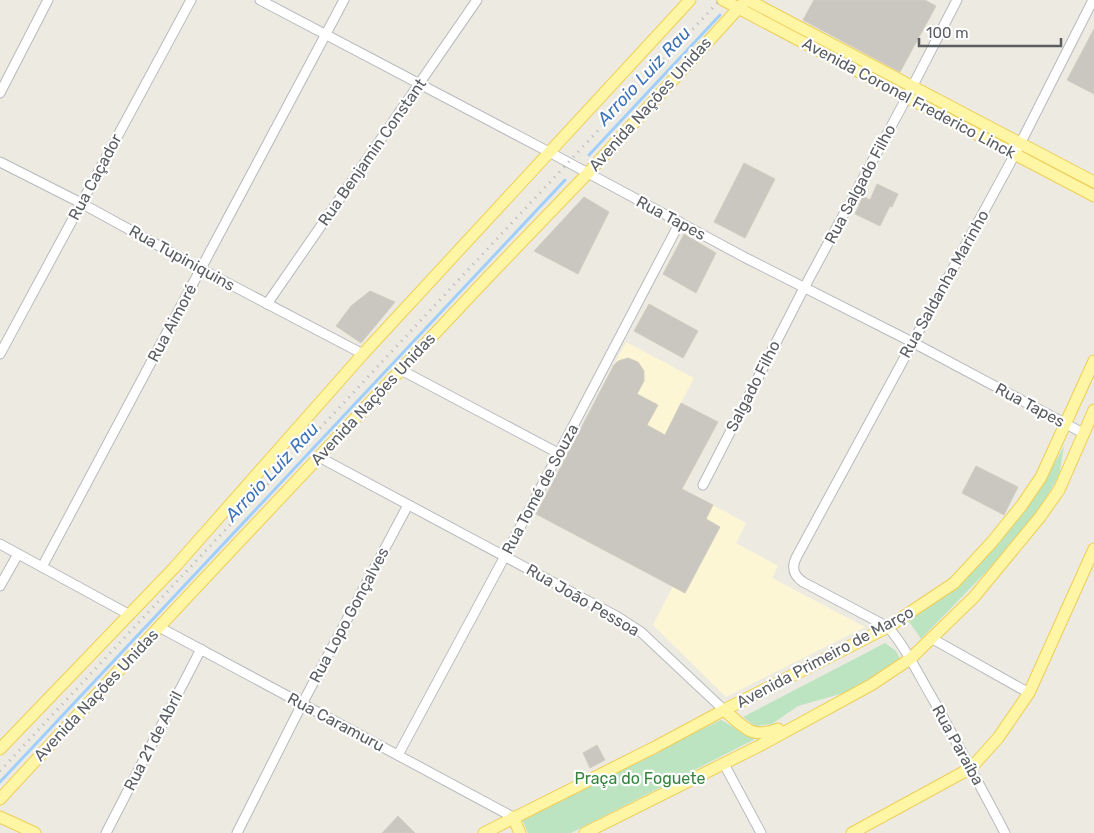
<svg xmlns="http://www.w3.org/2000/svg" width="1094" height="833" viewBox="0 0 1094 833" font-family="Rubik,sans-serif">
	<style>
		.commercial { fill: #fdf6d5 }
		.green { fill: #bde4c0 }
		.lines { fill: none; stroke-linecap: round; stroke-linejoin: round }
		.stream { stroke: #a0cffe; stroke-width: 3 }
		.building { fill: #cac7c0; stroke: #d1cdc0 }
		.minor-casing { stroke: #b7b9be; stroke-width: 11 }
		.major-casing { stroke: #efce57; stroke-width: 13 }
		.minor { stroke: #fff; stroke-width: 9 }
		.major { stroke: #fef5a5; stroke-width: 11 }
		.rail { stroke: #b4b5b5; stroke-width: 3; stroke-dasharray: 1 6; stroke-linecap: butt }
		.labels { text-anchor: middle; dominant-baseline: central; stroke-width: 4.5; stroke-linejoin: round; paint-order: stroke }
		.street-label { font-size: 16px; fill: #5a5d62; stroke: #fff }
		.park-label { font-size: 16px; fill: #36853e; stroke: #fff }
		.water-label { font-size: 18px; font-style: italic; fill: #4074b8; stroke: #fff }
	</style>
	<rect width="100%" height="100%" fill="#edebe1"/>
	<polygon class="commercial" points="626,342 694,378 681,403 718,422 683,489 746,523 736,543 778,566 772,578 865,627 726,697 653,625 673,586 536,514"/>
	<g class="green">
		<path d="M1064 446 1059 476 1039 509 1013 544 921 639 908 620C926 607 947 595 963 580 1004 541 1038 495 1064 446Z"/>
		<polygon points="885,643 896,651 901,661 851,691 798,706 772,724 755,726 743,717"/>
		<polygon points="721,720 755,739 571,833 528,833 522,819 655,752"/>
	</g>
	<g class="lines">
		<g class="stream">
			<polyline points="589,155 720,15"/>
			<polyline points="0,782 565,180"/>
		</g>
	</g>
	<g class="building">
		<polygon points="814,0 925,0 936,6 900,72 803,20"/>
		<polygon points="1094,29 1094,94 1067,80"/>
		<polygon points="744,163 775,179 745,238 714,222"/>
		<polygon points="877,184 898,194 892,207 890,206 880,226 855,214 863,196 870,200"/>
		<polygon points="584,197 609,212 578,274 534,251"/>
		<polygon points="684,234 716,253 696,293 663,274"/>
		<polygon points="370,291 395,302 361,343 336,326 351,306"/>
		<polygon points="649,304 698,331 683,358 634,331"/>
		<polygon points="628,358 638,362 644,371 644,381 637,394 658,405 647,425 665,435 681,403 718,422 682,489 713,505 706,519 720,527 685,593 536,514 614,365 618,361"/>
		<polygon points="976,466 1018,487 1004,515 962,493"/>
		<polygon points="597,745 605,760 590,768 583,753"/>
		<polygon points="398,816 415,833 382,833"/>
	</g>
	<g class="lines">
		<defs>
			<g id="minor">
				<polyline points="260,0 549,152 744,257 912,342 1083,433"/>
				<polyline points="0,93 48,0"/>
				<polyline points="0,162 81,203 201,269 363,354"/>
				<polyline points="267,304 477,0"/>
				<polyline points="0,354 191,0"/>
				<polyline points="401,370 558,453"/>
				<polyline points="319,457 618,617 641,632 724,710"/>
				<polyline points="703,485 804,288 907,97 957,0"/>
				<polyline points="0,544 130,615"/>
				<polyline points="42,567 344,0"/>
				<polyline points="0,586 18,554"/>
				<polyline points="159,627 513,817"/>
				<polyline points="931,638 1029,693"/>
				<polyline points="398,755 505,556 680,222"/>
				<polyline points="724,764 761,833"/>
				<polyline points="106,833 201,649"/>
				<polyline points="237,833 302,704 408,505"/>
				<path d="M1005 833C982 789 958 745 934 701 919 676 907 649 888 627L803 582C793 575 791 567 797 556L1015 154 1093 0"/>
			</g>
			<g id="major">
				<polyline points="723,0 1094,196"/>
				<polyline points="748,0 1094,182"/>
				<path d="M724 710C743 726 751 740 778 729"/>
				<polyline points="0,749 174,568 363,354 690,0"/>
				<polyline points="0,799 159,627 489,276 588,173 746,0"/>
				<polyline points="0,817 35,833"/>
				<polyline points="513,817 520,833"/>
				<polyline points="484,833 655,747 724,710 888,627 954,583 992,542 1022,505 1041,477 1094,361"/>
				<polyline points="585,833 759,746 871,685 910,659 974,597 1040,517 1059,490 1094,410"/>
				<polyline points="852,833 971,768 998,738 1029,693 1094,549"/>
			</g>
		</defs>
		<use href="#minor" class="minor-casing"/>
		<use href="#major" class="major-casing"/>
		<use href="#minor" class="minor"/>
		<use href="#major" class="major"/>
		<polyline class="rail" points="0,771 720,0"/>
	</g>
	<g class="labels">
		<g class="street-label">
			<text transform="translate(909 98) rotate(28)">Avenida Coronel Frederico Linck</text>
			<text transform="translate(650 104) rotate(-48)">Avenida Nações Unidas</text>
			<text transform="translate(372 152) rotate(-55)">Rua Benjamin Constant</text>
			<text transform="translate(95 177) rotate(-62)">Rua Caçador</text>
			<text transform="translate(860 184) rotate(-62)">Rua Salgado Filho</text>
			<text transform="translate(671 218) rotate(28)">Rua Tapes</text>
			<text transform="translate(182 258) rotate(29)">Rua Tupiniquins</text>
			<text transform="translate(944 284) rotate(-61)">Rua Saldanha Marinho</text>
			<text transform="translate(172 323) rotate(-62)">Rua Aimoré</text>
			<text transform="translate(753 386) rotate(-63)">Salgado Filho</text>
			<text transform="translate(373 399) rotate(-47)">Avenida Nações Unidas</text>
			<text transform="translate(1030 405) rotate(28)">Rua Tapes</text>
			<text transform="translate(540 489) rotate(-62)">Rua Tomé de Souza</text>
			<text transform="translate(583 600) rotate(30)">Rua João Pessoa</text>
			<text transform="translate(349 615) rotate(-62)">Rua Lopo Gonçalves</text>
			<text transform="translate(825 657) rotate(-28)">Avenida Primeiro de Março</text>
			<text transform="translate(96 695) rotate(-47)">Avenida Nações Unidas</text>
			<text transform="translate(336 722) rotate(28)">Rua Caramuru</text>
			<text transform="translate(153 741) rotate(-63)">Rua 21 de Abril</text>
			<text transform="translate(958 745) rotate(61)">Rua Paraíba</text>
		</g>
		<g class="park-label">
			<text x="640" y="778">Praça do Foguete</text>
		</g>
		<g class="water-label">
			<text transform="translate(644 76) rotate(-47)">Arroio Luiz Rau</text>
			<text transform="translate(272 472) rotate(-47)">Arroio Luiz Rau</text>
		</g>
	</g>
	<path d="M919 38v8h142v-8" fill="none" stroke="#5a5d62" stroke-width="2.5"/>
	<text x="926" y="38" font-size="15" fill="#5a5d62" stroke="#ffffff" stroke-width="4" paint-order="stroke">100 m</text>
</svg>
